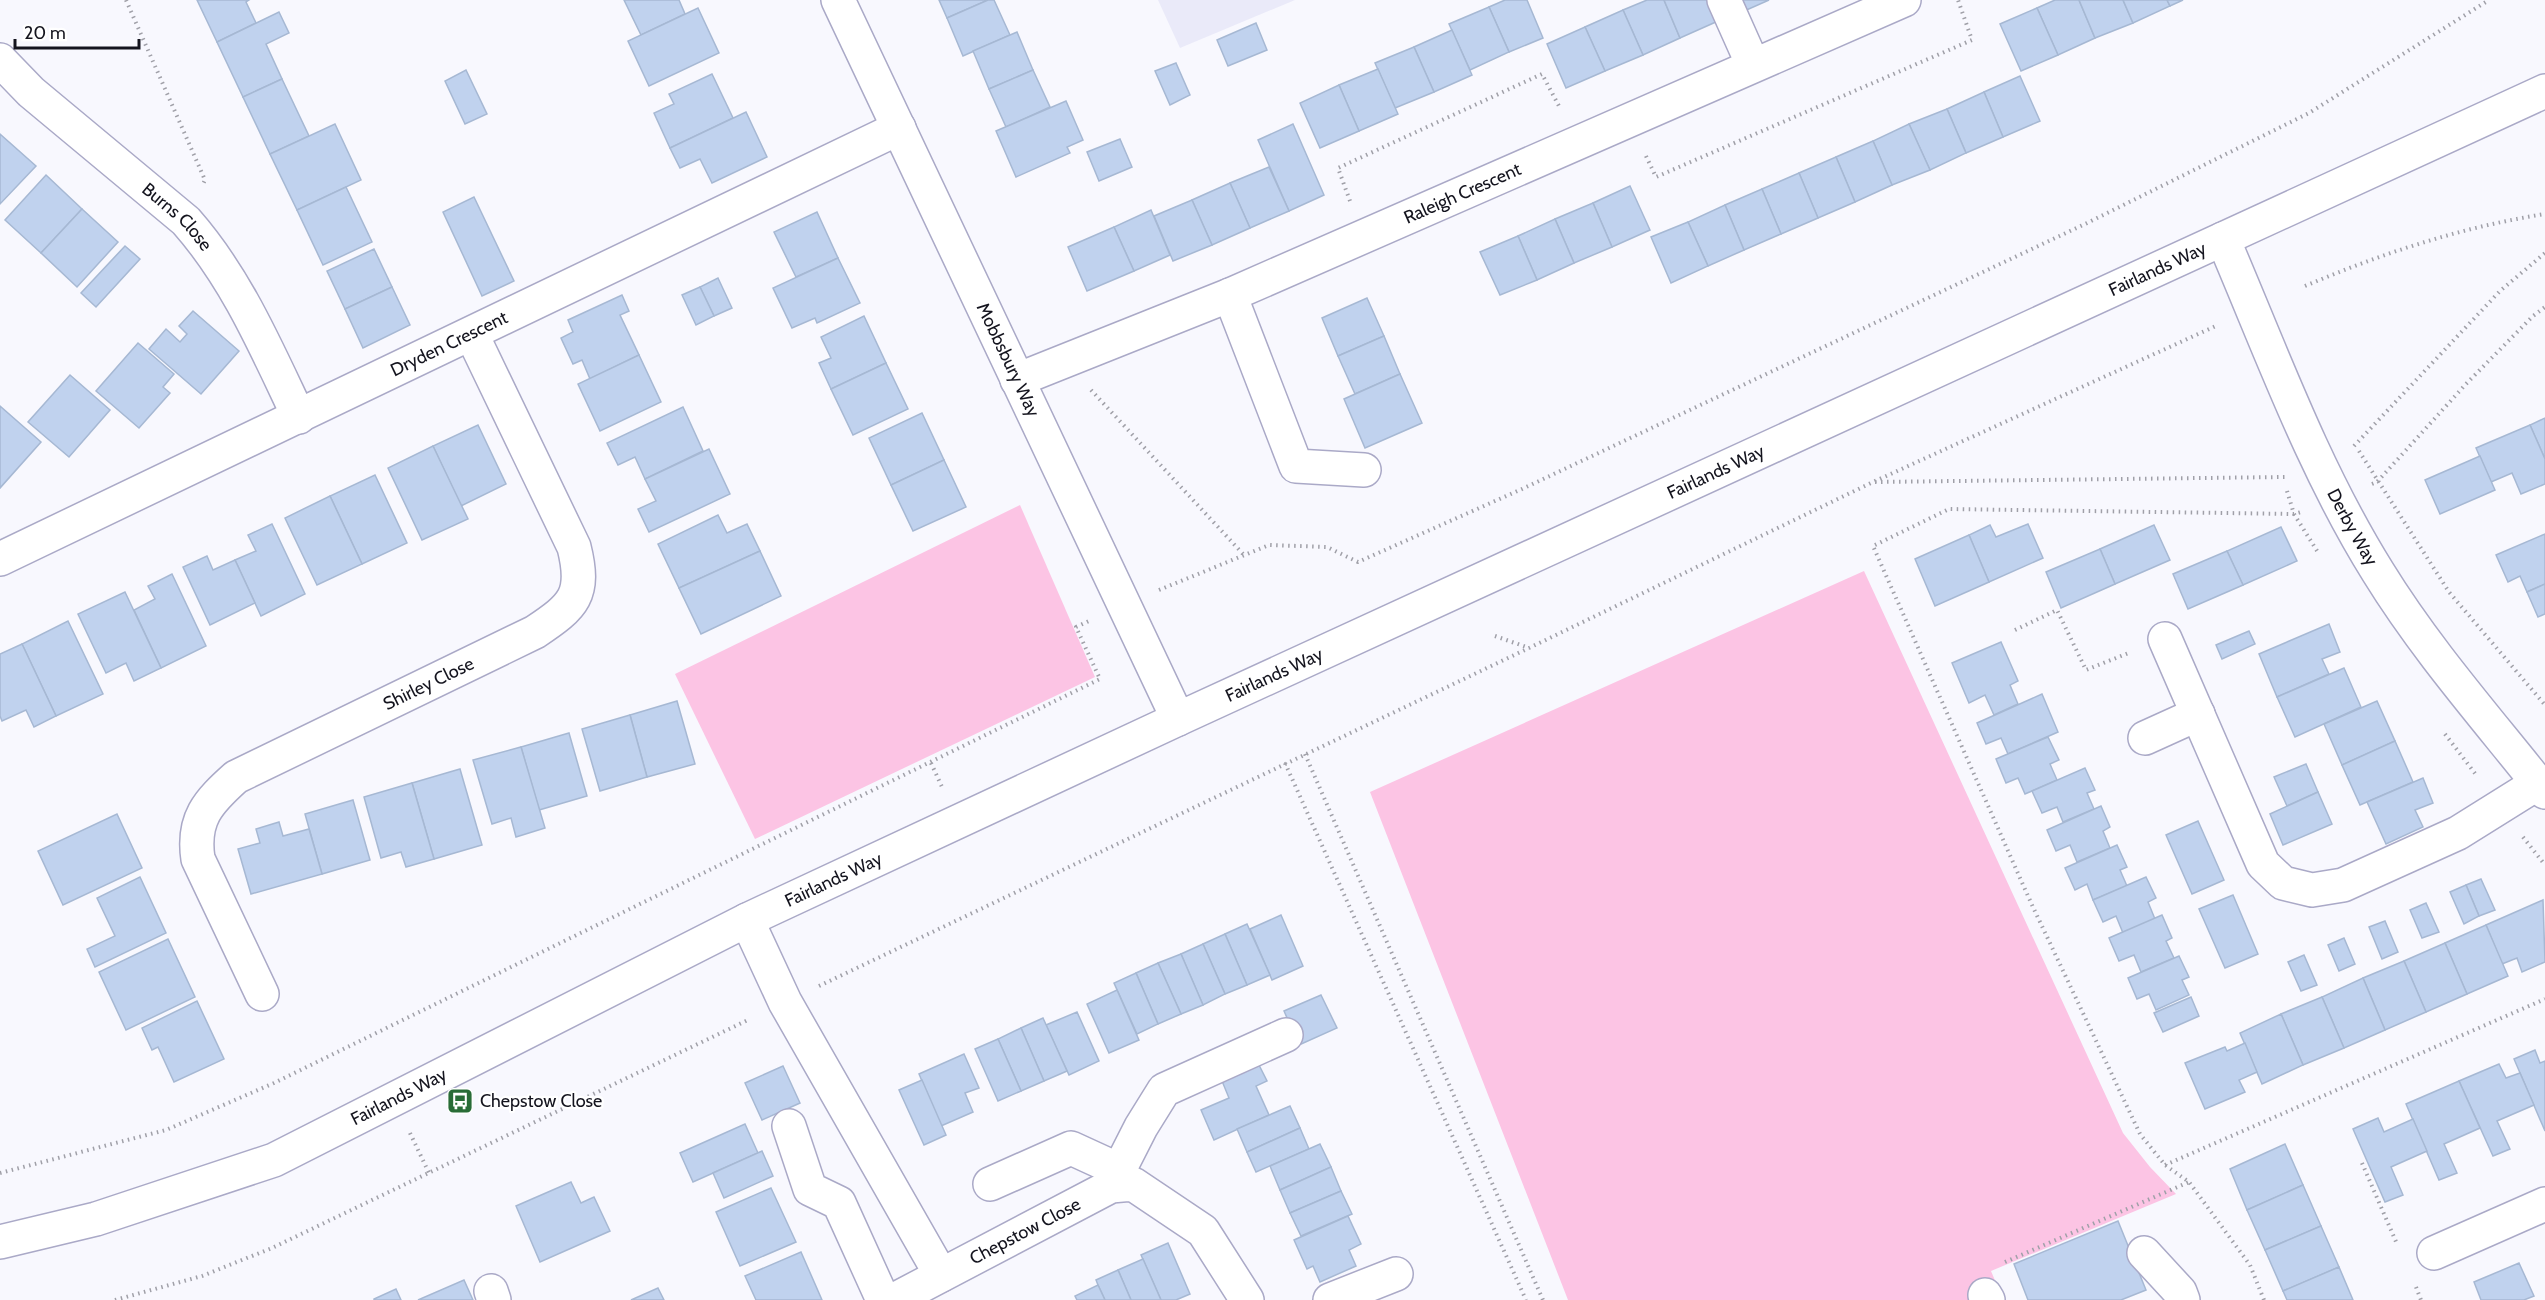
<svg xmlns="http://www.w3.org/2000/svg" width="2545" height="1300" viewBox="0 0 2545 1300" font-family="Cabin,sans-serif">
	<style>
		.built { fill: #eaeaf9 }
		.green { fill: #fcc4e4 }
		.building { fill: #c0d2ee; stroke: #a6b8d3; stroke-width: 1.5 }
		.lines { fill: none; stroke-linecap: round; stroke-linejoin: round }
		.minor-casing { stroke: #aaa9c7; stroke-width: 36 }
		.major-casing { stroke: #aaa9c7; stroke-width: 36 }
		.path { stroke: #a0a0a8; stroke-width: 4; stroke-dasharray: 1.5 4.5; stroke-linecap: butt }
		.minor { stroke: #fff; stroke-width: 33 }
		.major { stroke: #fff; stroke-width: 33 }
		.labels { text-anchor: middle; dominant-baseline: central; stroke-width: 4.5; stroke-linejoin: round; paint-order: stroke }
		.street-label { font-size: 18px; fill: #14141e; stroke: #fff }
		.poi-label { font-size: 18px; fill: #14141e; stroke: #fff; text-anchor: start }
	</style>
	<rect width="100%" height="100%" fill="#f8f8fe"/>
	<polygon class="built" points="1158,0 1295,0 1180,48"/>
	<g class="green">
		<polygon points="1020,505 1095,677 755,839 675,674"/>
		<polygon points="1864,571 2123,1133 2150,1167 2176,1194 1991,1271 1999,1290 1974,1300 1568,1300 1370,792"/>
	</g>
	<g class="building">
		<polygon points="197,0 249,0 246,2 256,23 217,42"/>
		<polygon points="624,0 679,0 685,14 641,35"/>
		<polygon points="939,0 988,0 947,18"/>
		<polygon points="988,0 994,0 1010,35 963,56 947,18"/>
		<polygon points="1505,0 1527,0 1543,38 1509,52 1489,7"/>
		<polygon points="1647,0 1664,0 1680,38 1643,55 1623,10"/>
		<polygon points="1664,0 1709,0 1718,21 1680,38"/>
		<polygon points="1736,0 1769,0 1742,12"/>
		<polygon points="2055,0 2079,0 2095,38 2058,55 2037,8"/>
		<polygon points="2079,0 2123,0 2133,23 2095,38"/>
		<polygon points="2123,0 2167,0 2170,6 2133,23"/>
		<polygon points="2167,0 2183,0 2170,6"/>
		<polygon points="1489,7 1509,52 1470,70 1449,24"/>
		<polygon points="698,8 719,53 649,86 628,41"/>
		<polygon points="2037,8 2058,55 2021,71 2000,24"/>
		<polygon points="1623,10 1643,55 1605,71 1585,27"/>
		<polygon points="279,12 289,33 266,44 282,79 243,97 217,42"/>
		<polygon points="1256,23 1267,50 1228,66 1217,40"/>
		<polygon points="1585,27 1605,71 1566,88 1547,44"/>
		<polygon points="1452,30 1472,75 1434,92 1414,47"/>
		<polygon points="1017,32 1033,70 989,89 973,51"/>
		<polygon points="1414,47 1434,92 1395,108 1375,63"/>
		<polygon points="1176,63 1190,95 1170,105 1155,71"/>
		<polygon points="1378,69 1398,114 1359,131 1339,85"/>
		<polygon points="466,70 487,114 465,124 445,81"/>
		<polygon points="1033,70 1050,107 1006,127 989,89"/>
		<polygon points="712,74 733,118 670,148 654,113 674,104 669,94"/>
		<polygon points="2020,76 2040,121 2003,137 1984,92"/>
		<polygon points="282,79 309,136 270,154 243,97"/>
		<polygon points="1339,85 1359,131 1320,148 1300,103"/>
		<polygon points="1984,92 2003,137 1966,153 1947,109"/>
		<polygon points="1066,101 1083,140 1067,147 1070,153 1016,177 996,131"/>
		<polygon points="1947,109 1966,153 1930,170 1909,124"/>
		<polygon points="746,112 767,157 712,183 700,159 680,168 670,148"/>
		<polygon points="335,124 361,180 297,210 270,154"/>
		<polygon points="1293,124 1324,195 1289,211 1258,140"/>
		<polygon points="1909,124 1930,170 1892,185 1873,141"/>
		<polygon points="0,134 36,166 0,204"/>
		<polygon points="1120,139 1132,167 1099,181 1087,152"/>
		<polygon points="1873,141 1892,185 1855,202 1836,157"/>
		<polygon points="1836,157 1855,202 1818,218 1799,173"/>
		<polygon points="1269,167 1289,211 1250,228 1230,183"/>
		<polygon points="1799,173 1818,218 1781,234 1762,189"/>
		<polygon points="46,175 82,209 41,253 5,220"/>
		<polygon points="1230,183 1250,228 1212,245 1192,200"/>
		<polygon points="1630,186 1650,230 1612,247 1593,203"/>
		<polygon points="346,187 372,242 323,265 297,210"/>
		<polygon points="1762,189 1781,234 1744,250 1725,205"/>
		<polygon points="474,197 514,281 482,296 443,212"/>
		<polygon points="1192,200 1212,245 1173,261 1154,216"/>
		<polygon points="1593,203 1612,247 1574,263 1555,219"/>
		<polygon points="1725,205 1744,250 1708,266 1688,222"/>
		<polygon points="82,209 118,242 77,287 41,253"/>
		<polygon points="1151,210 1170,255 1134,271 1114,227"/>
		<polygon points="817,212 838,258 796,277 774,232"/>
		<polygon points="1555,219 1574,263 1537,280 1518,236"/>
		<polygon points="1688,222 1708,266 1671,283 1651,237"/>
		<polygon points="1114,227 1134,271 1087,291 1068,247"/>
		<polygon points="1518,236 1537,280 1500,295 1480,252"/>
		<polygon points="125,246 140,259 96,307 81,293"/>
		<polygon points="374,249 392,287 345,309 327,271"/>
		<polygon points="838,258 860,303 817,323 815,318 792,328 773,288"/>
		<polygon points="718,278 732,308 714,316 700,287"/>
		<polygon points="392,287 410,325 363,348 345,309"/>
		<polygon points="700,287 714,316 696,325 682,295"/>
		<polygon points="622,295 629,311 620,315 639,355 590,379 582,360 573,364 561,338 573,332 568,320"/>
		<polygon points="1367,298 1384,336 1338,356 1322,318"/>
		<polygon points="193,311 239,351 201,394 149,349 166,329 180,342 187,334 179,326"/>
		<polygon points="864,316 886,363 831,389 819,363 831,358 821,337"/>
		<polygon points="1384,336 1400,374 1355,394 1338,356"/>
		<polygon points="138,343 174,374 163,387 170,393 139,428 96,391"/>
		<polygon points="639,355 661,402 600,431 578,384"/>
		<polygon points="886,363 908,409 853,435 831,389"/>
		<polygon points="1400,374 1422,423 1365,448 1344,399"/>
		<polygon points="70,375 110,410 69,457 28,422"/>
		<polygon points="0,406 41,442 0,488"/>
		<polygon points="683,407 703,451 645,479 635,457 618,465 607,443"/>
		<polygon points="922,413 944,460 891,485 869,438"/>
		<polygon points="2545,418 2545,459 2530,425"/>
		<polygon points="478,425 506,484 461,506 433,446"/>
		<polygon points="2530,425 2545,459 2545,484 2521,494 2512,473 2491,482 2476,448"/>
		<polygon points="433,446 468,519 422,540 388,468"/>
		<polygon points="709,449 730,494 649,532 638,509 656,501 645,479"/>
		<polygon points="2480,456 2495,490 2440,514 2425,480"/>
		<polygon points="944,460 966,507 913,531 891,485"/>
		<polygon points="375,475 407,543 362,564 330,496"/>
		<polygon points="330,496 362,564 317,585 285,518"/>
		<polygon points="718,515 727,533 747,524 760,551 679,588 658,544"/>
		<polygon points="272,524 305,594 261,616 235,560 256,551 248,535"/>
		<polygon points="2028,524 2043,558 1989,582 1969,535 1990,525 1996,537"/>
		<polygon points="2154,525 2170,560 2115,584 2100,549"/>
		<polygon points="2281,527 2297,561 2243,585 2227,551"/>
		<polygon points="2545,534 2545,584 2527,592 2520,576 2508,582 2496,555"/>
		<polygon points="1969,535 1989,582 1935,606 1915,559"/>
		<polygon points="2100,549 2115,584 2061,608 2046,572"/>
		<polygon points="760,551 781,596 701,634 679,588"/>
		<polygon points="2227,551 2243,585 2188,609 2173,574"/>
		<polygon points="207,556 213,570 235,560 255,603 210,625 183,567"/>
		<polygon points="172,574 206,646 161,668 134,610 155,599 148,586"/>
		<polygon points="2545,584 2545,614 2538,617 2527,592"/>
		<polygon points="125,592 161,668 134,681 126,663 106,673 78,614"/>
		<polygon points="68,621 103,694 56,716 22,644"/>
		<polygon points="2329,624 2340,652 2322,659 2329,674 2277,697 2259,654"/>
		<polygon points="2249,631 2255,644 2222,659 2216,645"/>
		<polygon points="2001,642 2018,681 2010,685 2018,704 1994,715 1985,695 1969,703 1952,663"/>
		<polygon points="22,644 56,716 34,727 26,710 2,721 0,716 0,654"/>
		<polygon points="2344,668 2361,707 2295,737 2277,697"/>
		<polygon points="2042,694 2058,732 2008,754 2001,738 1986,744 1977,723"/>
		<polygon points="677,701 695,764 647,777 630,715"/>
		<polygon points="2377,701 2395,741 2342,765 2324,724"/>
		<polygon points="630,715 647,777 600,791 582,729"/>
		<polygon points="569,733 587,796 539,810 521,747"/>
		<polygon points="2048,737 2059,760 2050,764 2057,780 2025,794 2018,778 2006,783 1996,759"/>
		<polygon points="2395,741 2413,782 2360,805 2342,765"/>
		<polygon points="521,747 545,828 516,837 511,818 492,824 473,760"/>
		<polygon points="2306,764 2318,792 2287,806 2274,777"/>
		<polygon points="2085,768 2095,790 2087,793 2094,809 2063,822 2057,807 2042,813 2032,791"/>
		<polygon points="460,769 482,845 434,859 412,783"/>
		<polygon points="2423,778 2433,803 2415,810 2423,827 2386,844 2367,802"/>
		<polygon points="412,783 434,859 406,867 401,852 381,858 364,797"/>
		<polygon points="2318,792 2332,824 2283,845 2270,814"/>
		<polygon points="353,800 370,860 322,874 305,814"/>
		<polygon points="2101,806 2110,827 2103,831 2110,848 2077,862 2070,845 2056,851 2047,830"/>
		<polygon points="117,814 142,868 63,905 38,851"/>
		<polygon points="2198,821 2224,880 2192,894 2166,835"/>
		<polygon points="279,822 283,836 309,829 322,874 251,894 238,849 260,843 256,829"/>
		<polygon points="2117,845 2127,867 2120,870 2127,886 2093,900 2087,884 2075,890 2065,868"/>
		<polygon points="140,877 166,933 95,967 87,949 115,936 97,898"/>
		<polygon points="2146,877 2156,898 2148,902 2155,919 2123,933 2116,916 2103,922 2093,900"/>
		<polygon points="2481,879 2495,910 2479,916 2466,885"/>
		<polygon points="2466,885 2479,916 2464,924 2450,892"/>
		<polygon points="2233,895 2258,954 2225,968 2199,909"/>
		<polygon points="2543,900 2545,962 2522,972 2517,958 2502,964 2486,925"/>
		<polygon points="2426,903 2439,932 2422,938 2410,910"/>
		<polygon points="1281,915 1303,966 1272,980 1250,929"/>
		<polygon points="2162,915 2172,938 2166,941 2174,958 2141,972 2134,955 2119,961 2109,938"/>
		<polygon points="2385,921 2398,952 2382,959 2369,927"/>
		<polygon points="1247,924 1270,975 1247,985 1225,934"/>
		<polygon points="2486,925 2508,976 2467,994 2445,943"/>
		<polygon points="1225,934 1247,985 1225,994 1203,944"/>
		<polygon points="2344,938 2355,964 2339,971 2328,945"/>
		<polygon points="168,939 195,997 126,1030 99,972"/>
		<polygon points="2445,943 2467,994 2426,1012 2404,961"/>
		<polygon points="1203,944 1225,994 1203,1005 1181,954"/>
		<polygon points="1181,954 1203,1005 1181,1014 1158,963"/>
		<polygon points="2304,955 2317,985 2301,991 2288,962"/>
		<polygon points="2179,956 2189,977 2182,980 2189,995 2156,1010 2149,994 2137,999 2128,978"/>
		<polygon points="2404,961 2426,1012 2385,1030 2363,978"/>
		<polygon points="1158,963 1181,1014 1158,1024 1136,973"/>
		<polygon points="1136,973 1158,1024 1137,1034 1114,983"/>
		<polygon points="2363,978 2385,1030 2344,1048 2322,997"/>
		<polygon points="1117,990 1139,1040 1109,1053 1087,1004"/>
		<polygon points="1321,995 1337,1028 1299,1045 1284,1011"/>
		<polygon points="2191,997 2199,1016 2163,1032 2154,1013"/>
		<polygon points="2322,997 2344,1048 2303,1065 2281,1014"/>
		<polygon points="197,1001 224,1059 174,1082 158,1047 152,1050 142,1028"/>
		<polygon points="1077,1012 1099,1061 1069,1075 1046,1025"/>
		<polygon points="2281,1014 2303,1065 2262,1084 2240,1033"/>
		<polygon points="1043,1018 1067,1071 1044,1081 1021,1028"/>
		<polygon points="1021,1028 1044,1081 1021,1091 998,1039"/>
		<polygon points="998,1039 1021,1091 998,1101 975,1049"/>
		<polygon points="2245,1043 2257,1072 2239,1080 2245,1092 2205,1109 2185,1063 2225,1047 2227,1051"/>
		<polygon points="2535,1050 2540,1063 2545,1061 2545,1131 2514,1059"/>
		<polygon points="964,1054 979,1088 965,1093 973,1112 941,1126 919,1074"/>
		<polygon points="2499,1064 2506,1078 2520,1073 2534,1105 2497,1121 2510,1149 2493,1156 2459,1081"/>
		<polygon points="1259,1065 1267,1081 1256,1086 1269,1115 1214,1140 1201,1110 1229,1098 1222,1081"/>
		<polygon points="783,1066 800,1103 762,1120 745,1083"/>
		<polygon points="922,1080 946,1135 924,1145 899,1090"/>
		<polygon points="2459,1081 2480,1128 2444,1144 2457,1173 2439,1180 2406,1104"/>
		<polygon points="1290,1106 1300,1128 1247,1152 1237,1129"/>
		<polygon points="2378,1118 2384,1132 2413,1119 2427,1151 2391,1167 2403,1195 2385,1202 2353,1129"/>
		<polygon points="745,1124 758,1153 693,1182 680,1153"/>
		<polygon points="1300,1128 1309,1149 1256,1172 1247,1152"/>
		<polygon points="1320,1144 1331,1167 1280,1190 1270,1166"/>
		<polygon points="2285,1144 2303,1185 2247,1210 2230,1169"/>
		<polygon points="762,1151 773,1176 724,1198 713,1173"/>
		<polygon points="1331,1167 1341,1191 1290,1213 1280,1190"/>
		<polygon points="571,1182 581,1203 594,1197 610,1231 540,1262 516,1206"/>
		<polygon points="2303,1185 2321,1226 2265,1250 2247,1210"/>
		<polygon points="771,1188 796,1242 740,1266 716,1212"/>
		<polygon points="1341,1191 1352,1214 1301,1236 1290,1213"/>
		<polygon points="1348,1216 1361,1244 1349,1250 1356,1266 1320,1282 1313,1266 1307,1269 1294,1240"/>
		<polygon points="2118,1221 2146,1290 2121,1300 2028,1300 2014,1264"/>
		<polygon points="2321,1226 2339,1267 2283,1291 2265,1250"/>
		<polygon points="1168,1243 1190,1294 1176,1300 1161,1300 1141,1255"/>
		<polygon points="801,1252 822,1300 756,1300 745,1276"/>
		<polygon points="1143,1259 1161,1300 1131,1300 1118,1270"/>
		<polygon points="2519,1263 2534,1296 2524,1300 2481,1300 2474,1282"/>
		<polygon points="2339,1267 2353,1300 2287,1300 2283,1291"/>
		<polygon points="1118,1270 1131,1300 1105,1300 1098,1285 1096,1280"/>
		<polygon points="464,1280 473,1300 418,1300"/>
		<polygon points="1098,1285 1105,1300 1077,1300 1075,1296"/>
		<polygon points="658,1288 664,1300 631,1300"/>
		<polygon points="396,1289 401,1300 374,1300 374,1299"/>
	</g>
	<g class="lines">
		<defs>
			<g id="minor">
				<path id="s1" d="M838 0 1178 719"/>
				<polyline points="1724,0 1753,65"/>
				<path id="s2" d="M0 60 31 92 186 221C237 279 266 348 299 417"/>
				<path id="s3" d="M2223 239C2271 351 2313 468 2378 572 2426 650 2488 720 2545 792"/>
				<polyline points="1230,295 1296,466 1364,470"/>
				<path id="s4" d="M1017 380 1230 295 1904 0"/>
				<path id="s5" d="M0 559 899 128"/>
				<polyline points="2165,639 2263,864 2283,883 2312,890 2343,885 2458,833 2538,783"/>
				<polyline points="2145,738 2198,714"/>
				<polyline points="747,920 785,1002 941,1275"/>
				<path id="s6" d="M262 994 198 859C192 819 208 802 236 777L535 632C574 606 586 595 574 547L472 335"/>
				<polyline points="789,1126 810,1189 839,1203 883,1300"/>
				<polyline points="990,1184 1071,1148 1119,1170"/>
				<polyline points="1111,1186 1141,1127 1164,1090 1286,1035"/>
				<polyline points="2144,1253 2180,1292 2183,1300"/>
				<polyline points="2434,1253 2545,1204"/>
				<polyline points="491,1291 494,1300"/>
				<polyline points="1985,1295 1988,1300"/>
				<path id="s7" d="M894 1300 1111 1186 1133 1184 1203 1231 1247 1300"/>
				<polyline points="1330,1300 1396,1274"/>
			</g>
			<g id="major">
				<path id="s8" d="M0 1242 96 1219 274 1160 747 920 1178 719 2545 91"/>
			</g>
		</defs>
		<use href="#minor" class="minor-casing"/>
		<use href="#major" class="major-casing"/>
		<g class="path">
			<polyline points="126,0 205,180 202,186"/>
			<polyline points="1646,156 1656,177 1972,40 1958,0"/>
			<polyline points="1350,201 1338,168 1542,74 1560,108"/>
			<path d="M2305 286C2383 253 2462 227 2545 214"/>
			<polyline points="1091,390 1244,555"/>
			<polyline points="2354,446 2500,291 2545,253"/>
			<polyline points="2359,451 2449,592 2545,705"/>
			<polyline points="1875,482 2285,477"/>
			<polyline points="2372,484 2377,482 2466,384 2533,316 2545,307"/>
			<polyline points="2287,491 2294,514 2319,554"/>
			<polyline points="1159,590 1269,545 1327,547 1358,562 1522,489 2085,224 2309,113 2489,0"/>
			<polyline points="2015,630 2057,610 2086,670 2131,652"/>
			<polyline points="1495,636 1529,648"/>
			<polyline points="2445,734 2477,776"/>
			<polyline points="1305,754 1543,1300"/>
			<polyline points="931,763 942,787"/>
			<polyline points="1285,763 1526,1300"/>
			<polyline points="2523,837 2545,865"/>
			<polyline points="819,986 1529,648 1873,482 2218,325"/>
			<polyline points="410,1133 429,1173"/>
			<polyline points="2362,1163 2397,1244"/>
			<polyline points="2165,1165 2545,999"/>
			<polyline points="0,1173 166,1130 274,1083 1100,679 1076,627 1089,621"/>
			<polyline points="2005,1262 2189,1182"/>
			<polyline points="2416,1287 2421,1300"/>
			<polyline points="115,1300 202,1276 272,1248 750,1019"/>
			<polyline points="2264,1300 2250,1265 2189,1182 2165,1165 2140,1134 2032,905 1873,546 1949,509 2294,514 2301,512"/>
		</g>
		<use href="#minor" class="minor"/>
		<use href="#major" class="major"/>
	</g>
	<defs>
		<symbol id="bus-square" viewBox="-11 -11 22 22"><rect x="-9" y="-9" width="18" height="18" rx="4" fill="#296c37" stroke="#fff"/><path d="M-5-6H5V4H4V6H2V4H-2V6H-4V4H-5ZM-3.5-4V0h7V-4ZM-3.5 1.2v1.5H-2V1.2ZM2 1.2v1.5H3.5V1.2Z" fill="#fff"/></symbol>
	</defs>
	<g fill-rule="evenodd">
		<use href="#bus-square" x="445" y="1086" width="30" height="30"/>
	</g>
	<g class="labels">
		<g class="street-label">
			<text stroke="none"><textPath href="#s4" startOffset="483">Raleigh Crescent</textPath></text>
			<text stroke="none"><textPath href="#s2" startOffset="237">Burns Close</textPath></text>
			<text stroke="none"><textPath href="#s8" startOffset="2370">Fairlands Way</textPath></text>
			<text stroke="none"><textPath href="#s5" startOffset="498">Dryden Crescent</textPath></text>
			<text stroke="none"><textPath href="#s1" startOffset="398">Mobbsbury Way</textPath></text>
			<text stroke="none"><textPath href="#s8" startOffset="1884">Fairlands Way</textPath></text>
			<text stroke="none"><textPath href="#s3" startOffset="316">Derby Way</textPath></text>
			<text stroke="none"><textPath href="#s8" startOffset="1398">Fairlands Way</textPath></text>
			<text stroke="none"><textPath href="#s6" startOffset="459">Shirley Close</textPath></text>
			<text stroke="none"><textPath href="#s8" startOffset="912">Fairlands Way</textPath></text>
			<text stroke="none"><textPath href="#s8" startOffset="426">Fairlands Way</textPath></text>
			<text stroke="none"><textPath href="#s7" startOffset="148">Chepstow Close</textPath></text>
		</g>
		<g class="poi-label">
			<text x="480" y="1101">Chepstow Close</text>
		</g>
	</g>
	<path d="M15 39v9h124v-9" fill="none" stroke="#14141e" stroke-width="3"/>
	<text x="24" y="39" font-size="18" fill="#14141e" stroke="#ffffff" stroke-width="4.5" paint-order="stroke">20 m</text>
</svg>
